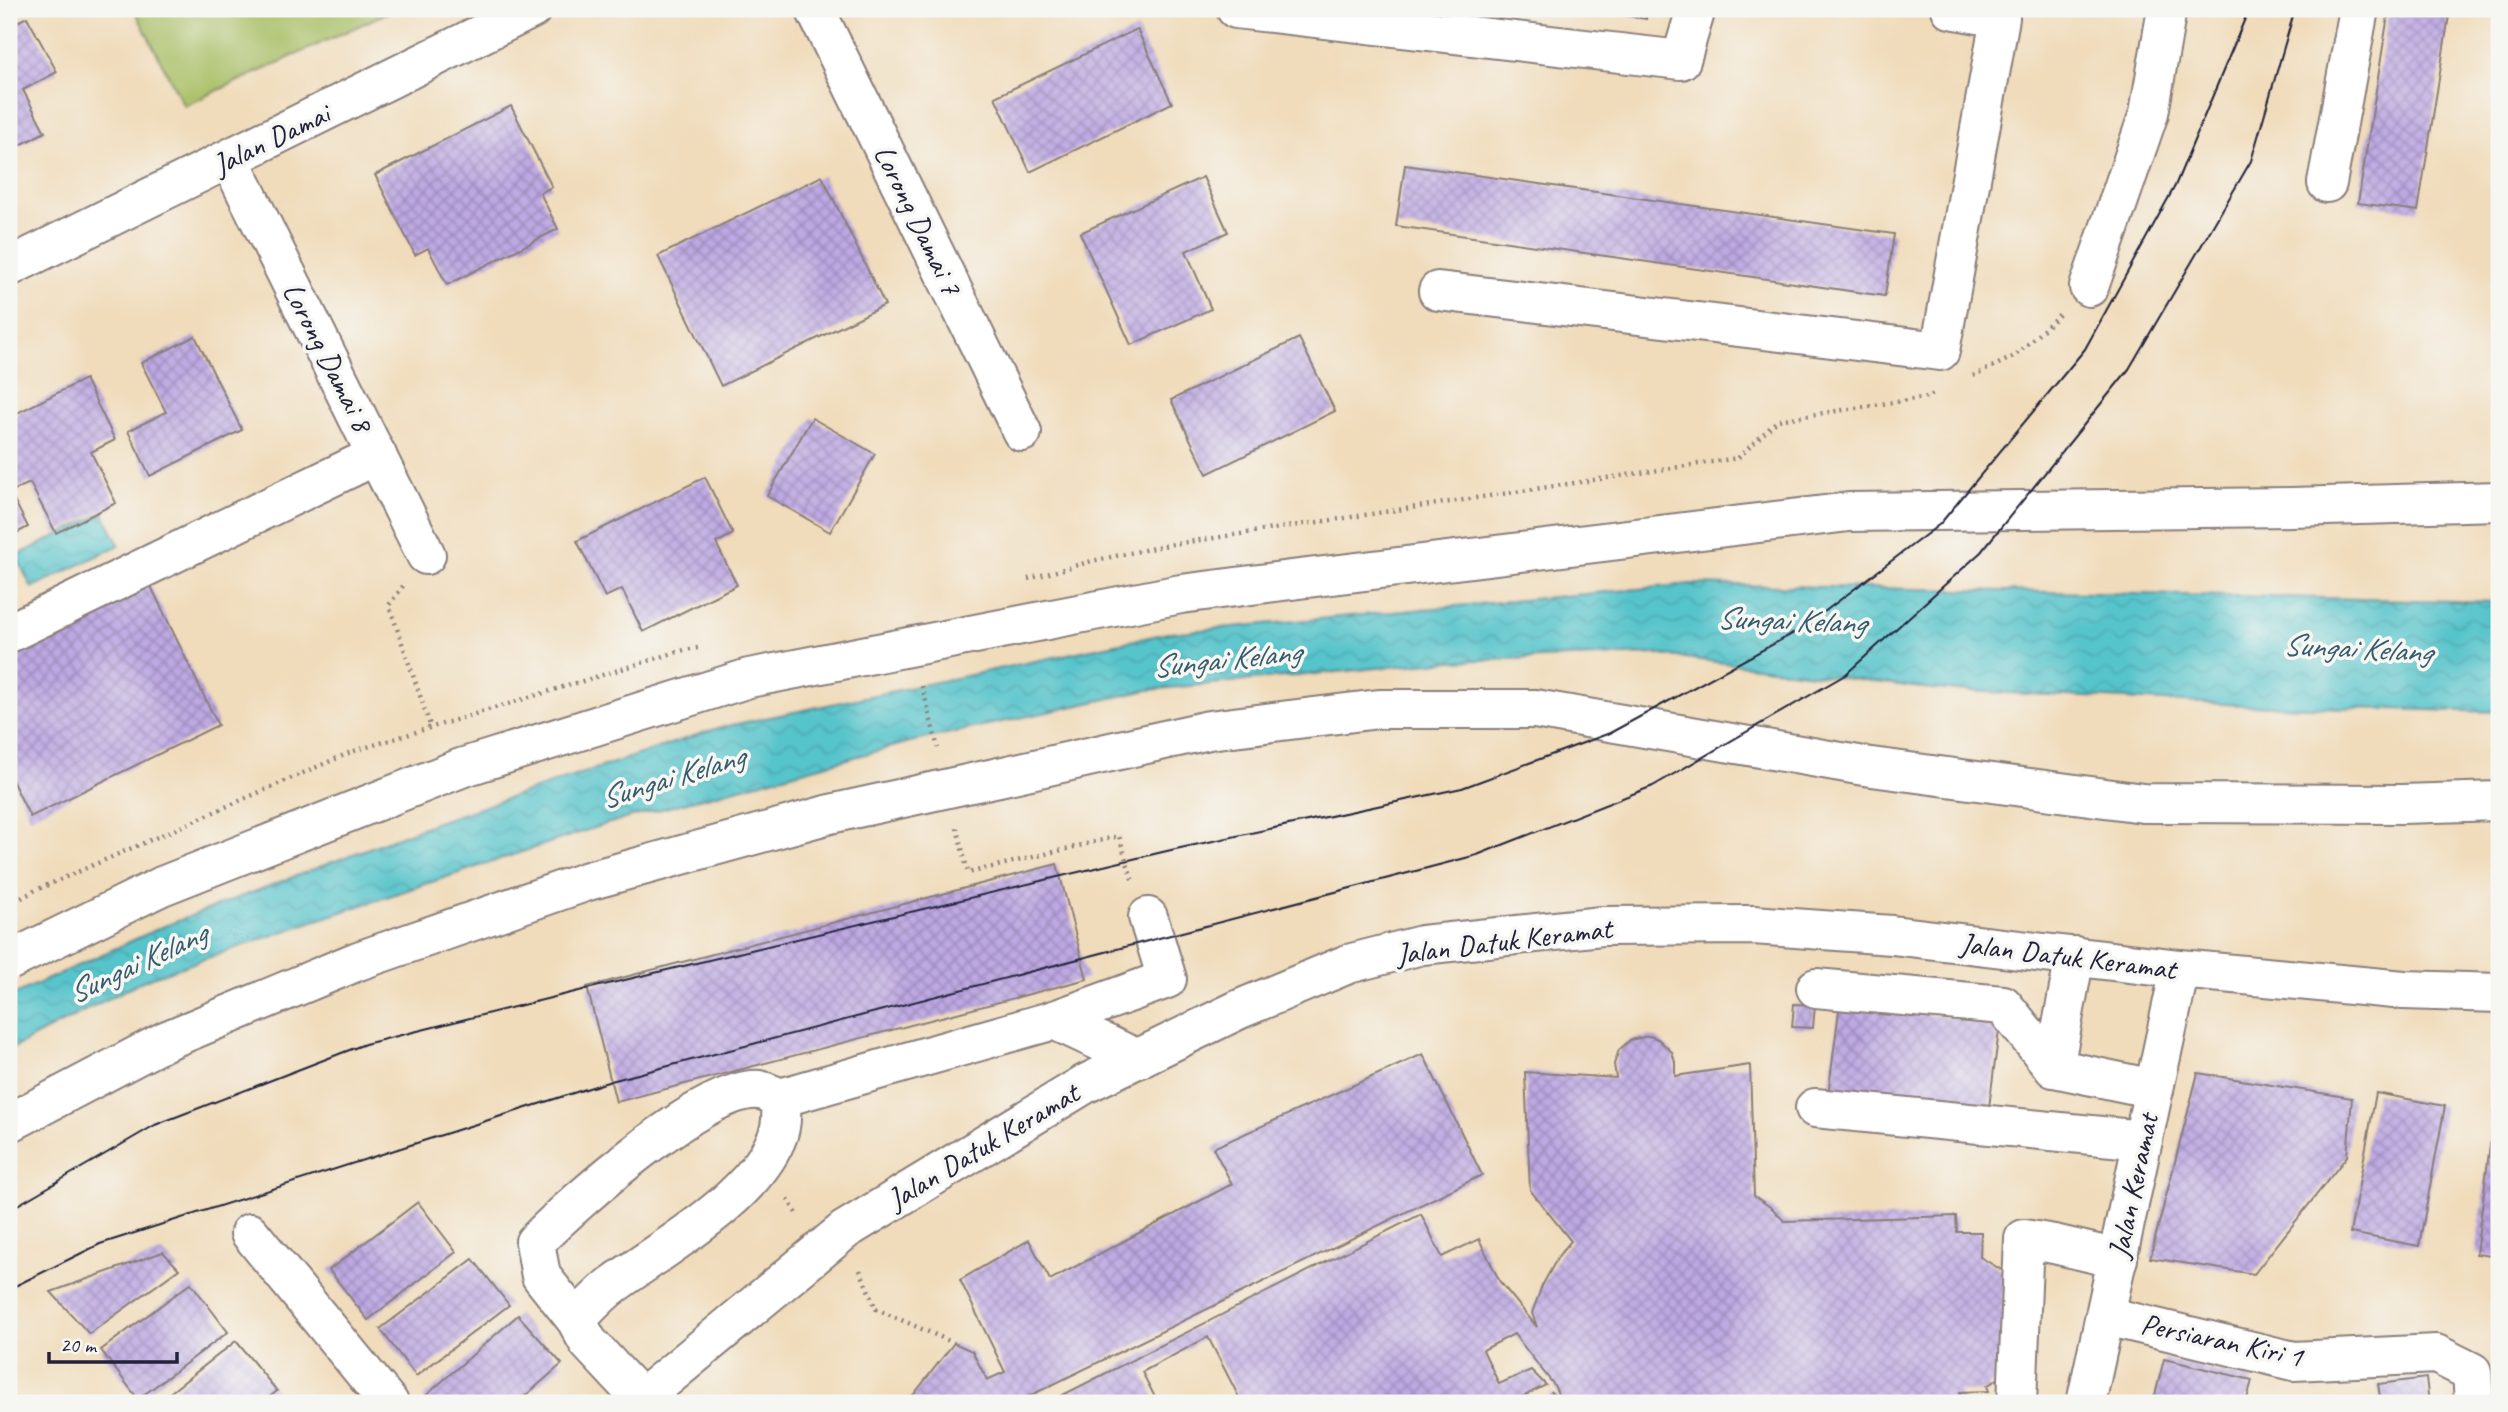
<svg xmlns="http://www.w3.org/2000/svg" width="2508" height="1412" viewBox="0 0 2508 1412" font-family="Caveat,sans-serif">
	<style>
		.green { fill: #a7be63; stroke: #64704f; stroke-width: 2 }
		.water { fill: url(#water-waves); stroke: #3c7383; stroke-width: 2 }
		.building { fill: url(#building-cross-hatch) }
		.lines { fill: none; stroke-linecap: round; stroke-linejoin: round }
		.minor-casing { stroke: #897e7a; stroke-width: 42 }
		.highway-casing { stroke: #897e7a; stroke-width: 42 }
		.path { stroke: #897e7a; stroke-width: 4.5; stroke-dasharray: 2 5; stroke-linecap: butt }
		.minor { stroke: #fff; stroke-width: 38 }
		.highway { stroke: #fff; stroke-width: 38 }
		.tram { stroke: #22223b; stroke-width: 2 }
		.highway-bridge-casing { stroke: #897e7a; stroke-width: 42; stroke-linecap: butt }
		.highway-bridge { stroke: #fff; stroke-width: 38 }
		.labels { text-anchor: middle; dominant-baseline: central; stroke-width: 7; stroke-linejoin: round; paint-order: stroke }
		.street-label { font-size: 30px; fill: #22223b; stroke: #f6f6f2 }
		.water-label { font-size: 32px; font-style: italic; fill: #355b6d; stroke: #f6f6f2 }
	</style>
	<defs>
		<pattern id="water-waves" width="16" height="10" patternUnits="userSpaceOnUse" patternTransform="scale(1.75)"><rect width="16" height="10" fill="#57c4cb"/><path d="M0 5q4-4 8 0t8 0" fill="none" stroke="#4ba8af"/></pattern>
		<pattern id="building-cross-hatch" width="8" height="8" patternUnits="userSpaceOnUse" patternTransform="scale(1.75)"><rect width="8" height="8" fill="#bea9e3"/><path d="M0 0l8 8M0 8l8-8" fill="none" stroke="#9a89b9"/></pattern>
	</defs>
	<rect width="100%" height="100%" fill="#f6f6f2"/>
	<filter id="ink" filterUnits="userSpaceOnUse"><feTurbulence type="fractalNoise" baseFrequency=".0143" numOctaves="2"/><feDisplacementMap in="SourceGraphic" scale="14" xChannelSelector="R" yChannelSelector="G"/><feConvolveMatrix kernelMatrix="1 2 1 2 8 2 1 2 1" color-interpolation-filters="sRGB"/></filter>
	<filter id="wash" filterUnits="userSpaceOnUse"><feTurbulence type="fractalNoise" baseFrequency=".00686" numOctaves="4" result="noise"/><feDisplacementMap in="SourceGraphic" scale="28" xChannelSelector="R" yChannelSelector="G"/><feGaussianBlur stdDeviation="1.57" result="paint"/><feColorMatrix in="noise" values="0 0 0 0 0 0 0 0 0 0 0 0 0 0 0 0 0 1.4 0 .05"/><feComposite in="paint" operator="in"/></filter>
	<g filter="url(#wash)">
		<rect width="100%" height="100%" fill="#f0dbba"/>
		<polygon class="green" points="134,9 395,9 184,106"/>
		<g class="water">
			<polygon points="103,513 119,545 32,588 16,556"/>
			<polygon points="1691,584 2499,602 2499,712 2242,705 1930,689 1654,654 1451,661 1148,690 914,741 606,824 305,924 144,980 9,1050 9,997 162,927 437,822 718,728 1168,633"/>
		</g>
		<g id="blocks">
			<g class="building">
				<polygon points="1593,9 1647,9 1646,19"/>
				<polygon points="2389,9 2450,9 2418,211 2358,203"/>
				<polygon points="27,17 57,72 23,90 45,132 9,151 9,26"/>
				<polygon points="1137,29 1172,103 1030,172 995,97"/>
				<polygon points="511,106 552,187 540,193 558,229 447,285 428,248 415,255 375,175"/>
				<polygon points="1405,165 1894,234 1885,296 1396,226"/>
				<polygon points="822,176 885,305 721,386 658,256"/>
				<polygon points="1203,177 1228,232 1186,251 1211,309 1131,345 1080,233"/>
				<polygon points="195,336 242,430 150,476 128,431 166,412 141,363"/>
				<polygon points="1299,338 1335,411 1207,474 1171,400"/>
				<polygon points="85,379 115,440 91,452 116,503 56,533 30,483 10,492 28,527 9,537 9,417"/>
				<polygon points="812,418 875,454 830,532 767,496"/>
				<polygon points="705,477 733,534 716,543 737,585 643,632 622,589 605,597 577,541"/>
				<polygon points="147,578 218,725 30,817 9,774 9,646"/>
				<polygon points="1057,864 1087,979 616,1102 587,987"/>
				<polygon points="1840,1003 2000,1023 1988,1115 1828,1096"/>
				<polygon points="1794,1004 1815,1005 1813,1028 1792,1027"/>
				<polygon points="1649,1036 1658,1039 1672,1052 1675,1062 1675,1076 1750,1065 1754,1196 1773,1209 1784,1221 1956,1216 1957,1232 1981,1232 1980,1257 2005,1272 1999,1378 1987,1386 1989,1391 1960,1392 1961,1403 1548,1403 1551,1392 1562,1403 1554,1385 1514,1334 1483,1350 1499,1384 1531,1370 1546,1385 1510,1403 1242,1403 1208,1337 1142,1372 1158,1403 1047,1403 1421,1214 1442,1257 1479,1239 1500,1282 1537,1327 1532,1313 1542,1286 1559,1255 1571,1241 1530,1190 1525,1072 1616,1078 1614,1064 1619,1050 1630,1040"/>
				<polygon points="1423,1054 1482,1175 1021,1400 1022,1403 900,1403 911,1398 954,1343 972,1351 987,1380 1005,1372 960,1280 1029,1240 1050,1280 1232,1184 1213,1148"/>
				<polygon points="2198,1073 2352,1098 2347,1156 2254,1274 2150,1258"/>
				<polygon points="2498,1082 2499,1082 2499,1257 2476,1254"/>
				<polygon points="2376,1093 2445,1106 2419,1246 2350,1233"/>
				<polygon points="418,1202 456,1252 368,1320 329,1270"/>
				<polygon points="163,1252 179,1269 89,1334 51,1292"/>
				<polygon points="473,1259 509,1305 416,1376 380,1329"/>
				<polygon points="191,1283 228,1332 138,1399 101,1350"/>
				<polygon points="518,1315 562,1364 517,1403 428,1403 423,1398"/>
				<polygon points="236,1341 277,1391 262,1403 157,1403"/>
				<polygon points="2164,1359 2252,1380 2246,1403 2153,1403"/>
				<polygon points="2426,1378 2429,1403 2381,1403 2378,1384"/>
			</g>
		</g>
	</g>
	<g filter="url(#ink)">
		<use href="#blocks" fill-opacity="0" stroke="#897e7a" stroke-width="2"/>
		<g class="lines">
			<defs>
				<g id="minor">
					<polyline points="815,9 1022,432"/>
					<polyline points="1236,9 1681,60 1696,9"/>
					<polyline points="230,160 426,555"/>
					<polyline points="2327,183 2359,9"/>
					<polyline points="9,267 532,9"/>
					<polyline points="2089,287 2149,113 2167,9"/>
					<polyline points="1438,291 1940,351 2000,18 1951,9"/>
					<polyline points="9,633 377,455"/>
					<polyline points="1816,988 2003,1005 2054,1068 2154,1089"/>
					<polyline points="1054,1020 1167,979 1148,917"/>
					<polyline points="2054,1068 2075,956"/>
					<polyline points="780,1098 1054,1020 1138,1059"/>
					<polyline points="1815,1108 2143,1140"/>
					<polyline points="250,1233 389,1403"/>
					<polyline points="2106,1316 2294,1361 2436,1354 2472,1372 2474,1403"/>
					<path d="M576 1320C588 1308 600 1294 614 1284 666 1246 750 1200 776 1140 782 1127 782 1111 780 1098 774 1095 766 1091 759 1090 705 1085 574 1203 535 1242L541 1276 576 1320 588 1342 641 1399"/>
					<polyline points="636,1403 845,1230 1085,1084 1240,1009 1348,964 1422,945 1602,926 1753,925 1892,935 2180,969 2404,990 2499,993"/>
					<polyline points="2017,1403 2024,1239 2054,1244 2118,1259"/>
					<polyline points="2086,1403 2180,969"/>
				</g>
				<g id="highway">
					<polyline points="1291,580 1849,512 2292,507 2499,501"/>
					<polyline points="999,777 1209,730 1379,709 1535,709 1864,766 2143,803 2402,804 2499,801"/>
				</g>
			</defs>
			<use href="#minor" class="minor-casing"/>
			<use href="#highway" class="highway-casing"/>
			<g class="path">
				<polyline points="1973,376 2015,356 2061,313"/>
				<polyline points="1028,579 1092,561 1168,545 1738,458 1778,420 1927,397 1936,393"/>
				<polyline points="403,586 389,605 431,728"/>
				<polyline points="922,686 938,748"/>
				<polyline points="957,828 968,873 1119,836 1133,882"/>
				<polyline points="9,905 34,891 351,752 684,650 698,648"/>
				<polyline points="788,1199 797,1215"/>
				<polyline points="860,1270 876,1309 954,1343"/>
			</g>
			<use href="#minor" class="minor"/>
			<use href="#highway" class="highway"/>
			<g class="tram">
				<polyline points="9,1210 155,1125 365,1044 587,989 1171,850 1462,788 1610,733 1803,628 1940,524 2085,349 2175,186 2249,9"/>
				<polyline points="9,1289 100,1244 611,1081 1477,855 1653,786 1845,675 1981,552 2129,369 2251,161 2295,9"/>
			</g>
			<defs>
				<g id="highway-bridge">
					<polyline points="9,961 162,886 461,768 749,678 1181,594 1291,580"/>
					<polyline points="9,1123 165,1041 358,961 588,881 830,814 999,777"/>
				</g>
			</defs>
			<use href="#highway-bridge" class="highway-bridge-casing"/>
			<use href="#highway-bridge" class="highway-bridge"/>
		</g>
	</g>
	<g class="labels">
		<g class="street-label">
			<text transform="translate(271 139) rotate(-26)">Jalan Damai</text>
			<text transform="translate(918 220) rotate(64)">Lorong Damai 7</text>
			<text transform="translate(328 357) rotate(63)">Lorong Damai 8</text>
			<text transform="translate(1504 941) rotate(-7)">Jalan Datuk Keramat</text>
			<text transform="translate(2068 956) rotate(7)">Jalan Datuk Keramat</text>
			<text transform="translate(983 1146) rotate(-31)">Jalan Datuk Keramat</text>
			<text transform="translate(2133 1186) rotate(-78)">Jalan Keramat</text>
			<text transform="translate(2222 1340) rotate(12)">Persiaran Kiri 1</text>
		</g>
		<g class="water-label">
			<text transform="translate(1791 620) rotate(2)">Sungai Kelang</text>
			<text transform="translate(2357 648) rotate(3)">Sungai Kelang</text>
			<text transform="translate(1226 659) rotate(-6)">Sungai Kelang</text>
			<text transform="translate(672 777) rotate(-17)">Sungai Kelang</text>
			<text transform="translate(137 963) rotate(-25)">Sungai Kelang</text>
		</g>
	</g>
	<rect width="2508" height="1412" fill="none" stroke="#f6f6f2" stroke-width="35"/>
	<path d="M49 1352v10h128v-10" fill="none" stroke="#22223b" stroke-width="3.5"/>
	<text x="60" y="1352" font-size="21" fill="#22223b" stroke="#f6f6f2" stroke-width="5" paint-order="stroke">20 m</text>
</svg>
